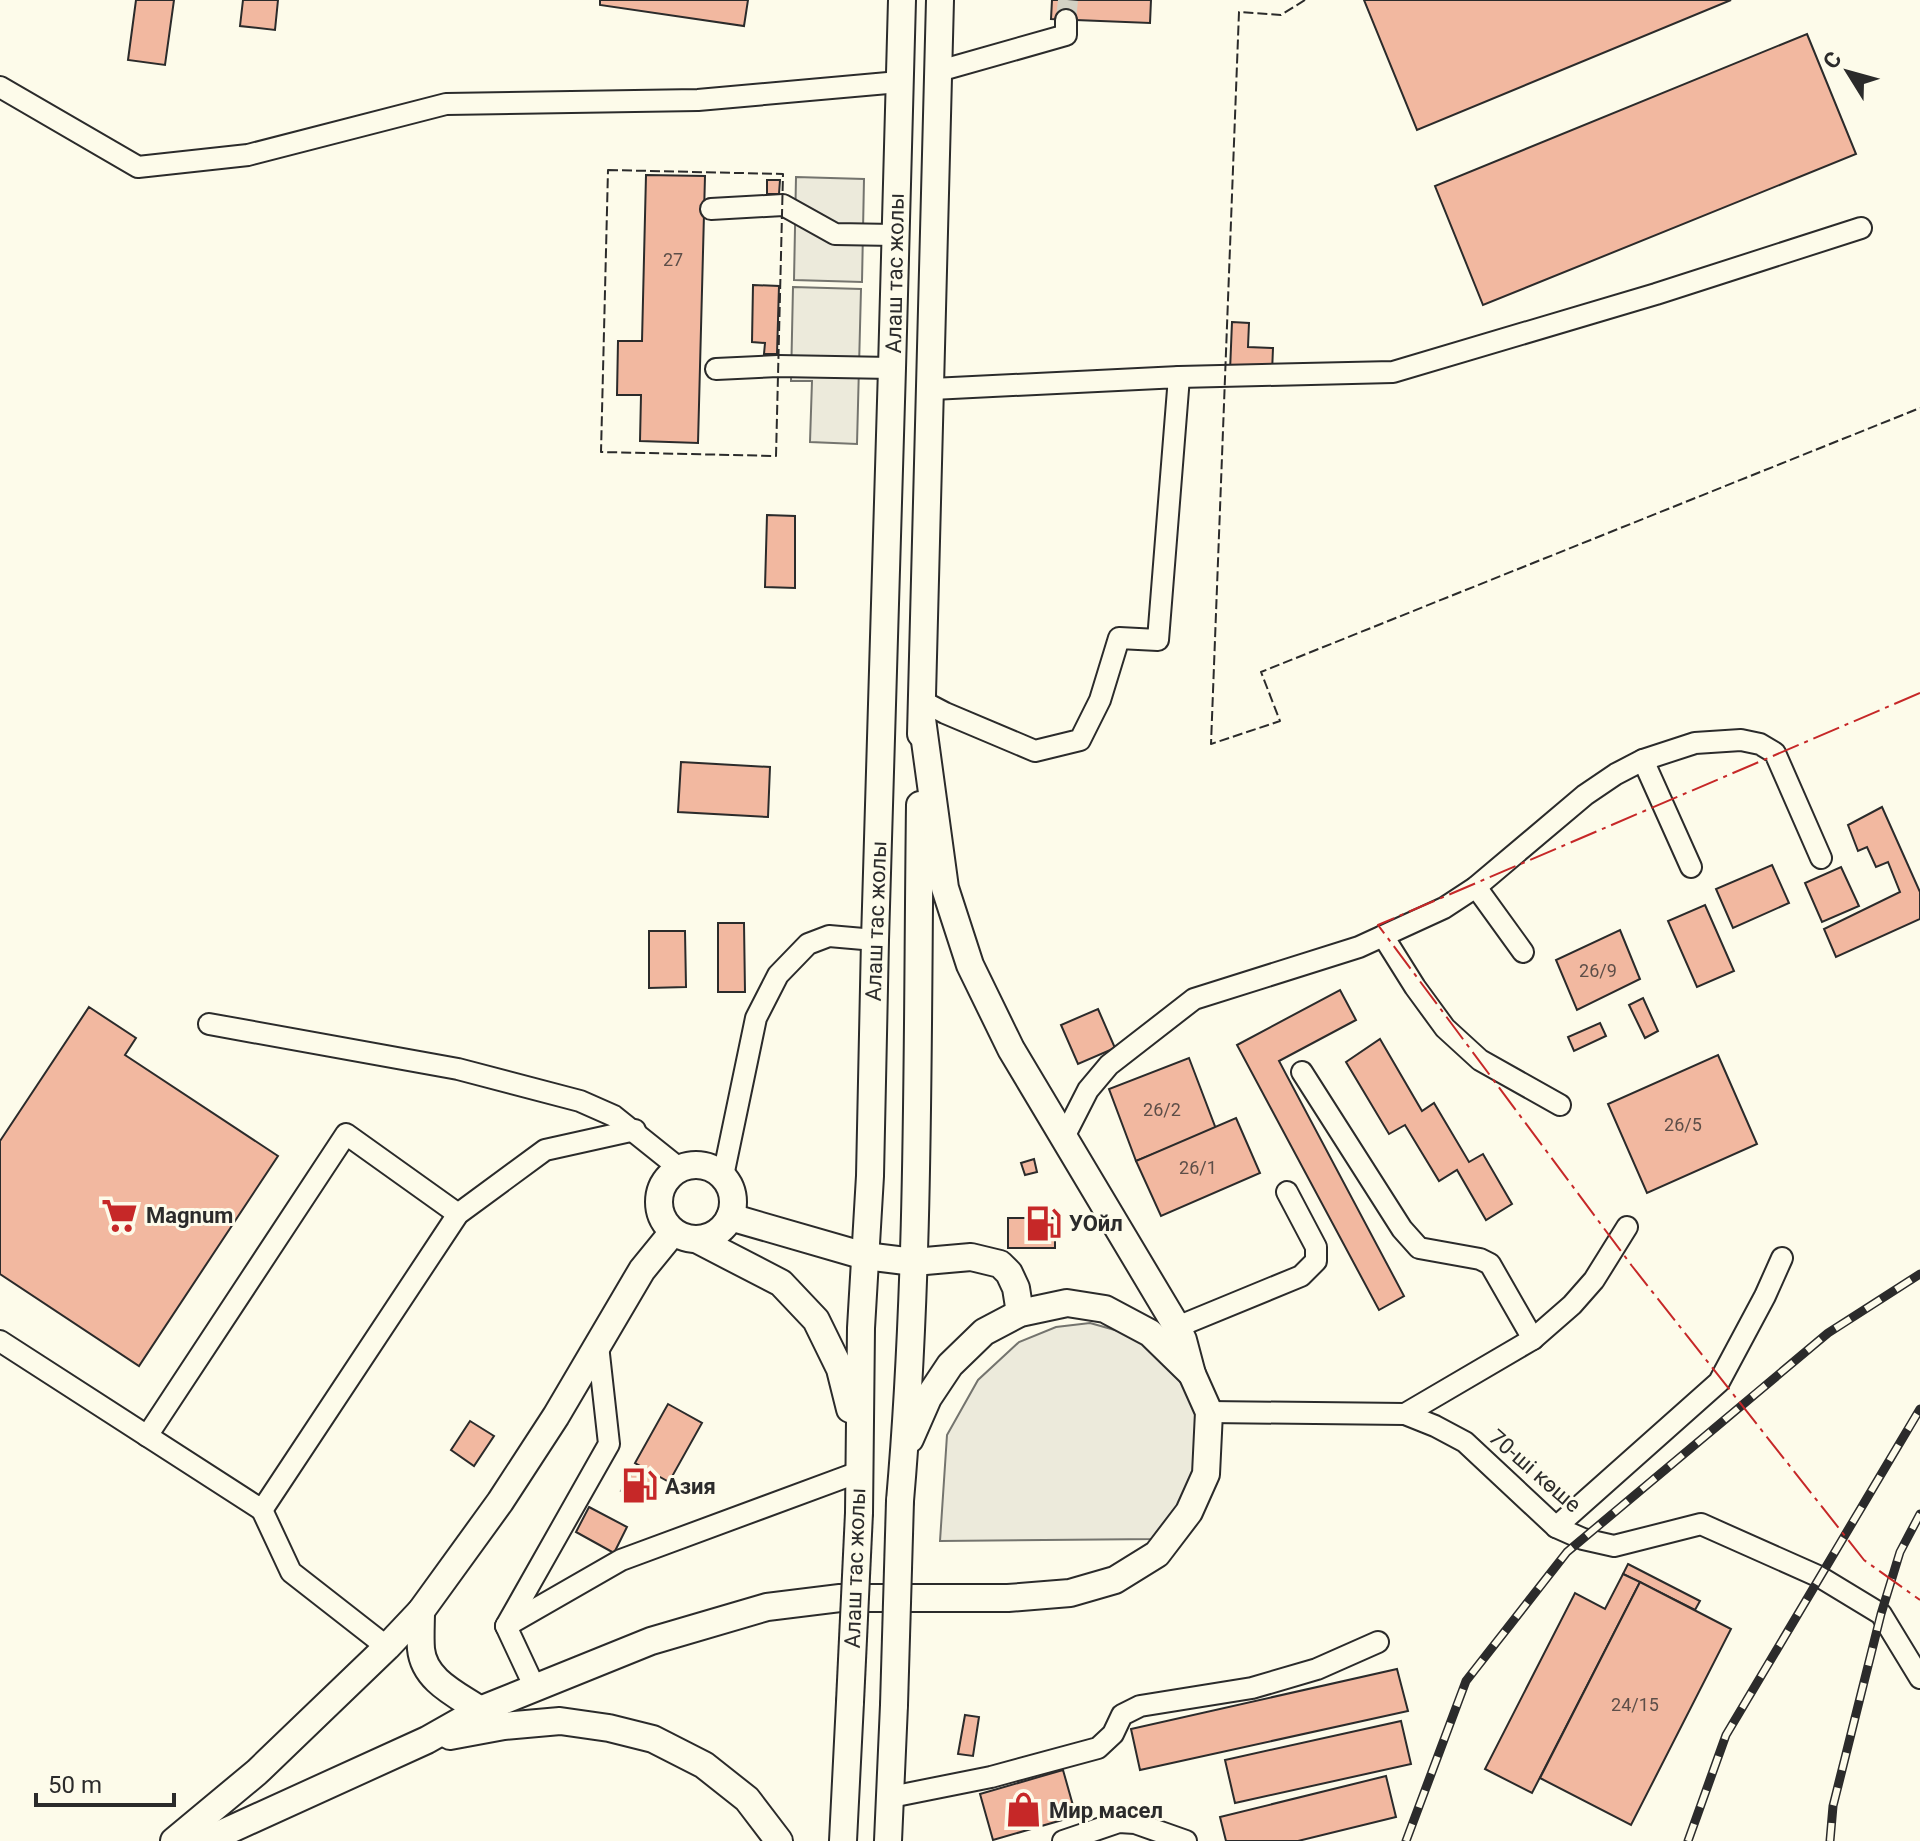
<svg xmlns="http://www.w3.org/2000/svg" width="1920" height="1841" viewBox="0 0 1920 1841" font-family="Roboto,sans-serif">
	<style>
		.parking { fill: #eceadb; stroke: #74746e; stroke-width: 2 }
		.building { fill: #f2b8a0; stroke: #2b2b2b; stroke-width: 2 }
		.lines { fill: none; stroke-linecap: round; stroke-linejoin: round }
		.minor-tunnel { stroke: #d3d1c4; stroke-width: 20; stroke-dasharray: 20 10; stroke-linecap: butt }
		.minor-casing { stroke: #2b2b2b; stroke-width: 24 }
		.major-casing { stroke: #2b2b2b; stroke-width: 30 }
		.minor { stroke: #fdfbea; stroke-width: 20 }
		.major { stroke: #fdfbea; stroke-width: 26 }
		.rail-casing { stroke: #2b2b2b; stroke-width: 9 }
		.rail { stroke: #fdfbea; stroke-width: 6; stroke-dasharray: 18; stroke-linecap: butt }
		.major-bridge-casing { stroke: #2b2b2b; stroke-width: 30; stroke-linecap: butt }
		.major-bridge { stroke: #fdfbea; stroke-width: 26 }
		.fence { stroke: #2b2b2b; stroke-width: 2; stroke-dasharray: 10 4; stroke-linecap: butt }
		.power { stroke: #c62828; stroke-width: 2; stroke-dasharray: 28 6 4 6; stroke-linecap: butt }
		.labels { text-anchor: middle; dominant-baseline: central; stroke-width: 6; stroke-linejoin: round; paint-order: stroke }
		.number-label { font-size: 18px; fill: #5d4e48 }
		.street-label { font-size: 22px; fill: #2b2b2b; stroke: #fdfbea }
		.poi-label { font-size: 22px; font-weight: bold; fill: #2b2b2b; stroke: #fdfbea; text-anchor: start }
	</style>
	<rect width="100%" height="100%" fill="#fdfbea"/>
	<g class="parking">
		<polygon points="796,177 864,179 862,282 794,280"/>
		<polygon points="793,287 861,289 857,444 810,442 812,381 791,381"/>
		<polygon points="1090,1323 1136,1336 1184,1373 1210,1435 1202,1478 1157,1539 940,1541 947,1435 978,1380 1019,1342 1056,1327"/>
	</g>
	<g class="building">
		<polygon points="136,0 174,0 165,65 128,60"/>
		<polygon points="243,0 278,0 275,30 240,26"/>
		<polygon points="600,0 748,0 744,26 600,5"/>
		<polygon points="1052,0 1151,0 1150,23 1051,19"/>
		<polygon points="1364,0 1731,0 1417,130"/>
		<polygon points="1807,34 1856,154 1483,305 1435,186"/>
		<polygon points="646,175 705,176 698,443 640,441 641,395 617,395 618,341 642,341"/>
		<polygon points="767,180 780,180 779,194 767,194"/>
		<polygon points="753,285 779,286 777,354 764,354 765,343 752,342"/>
		<polygon points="1232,322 1249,323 1248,347 1273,348 1272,373 1230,371"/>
		<polygon points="767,515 795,516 795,588 765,587"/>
		<polygon points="681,762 770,767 768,817 678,812"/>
		<polygon points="1882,807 1920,892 1920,919 1836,957 1824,929 1900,892 1888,862 1876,867 1867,847 1858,851 1848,825"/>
		<polygon points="1772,865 1789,903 1733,928 1716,889"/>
		<polygon points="1841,867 1859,906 1822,922 1805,883"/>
		<polygon points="1705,905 1734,971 1697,987 1668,921"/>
		<polygon points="718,923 744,923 745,992 718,992"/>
		<polygon points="1620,930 1640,979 1577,1010 1556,960"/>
		<polygon points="649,931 685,931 686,987 649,988"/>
		<polygon points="1340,990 1356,1020 1279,1061 1404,1296 1379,1310 1237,1045"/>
		<polygon points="1643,998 1658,1031 1645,1038 1629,1005"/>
		<polygon points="89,1007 136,1038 125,1055 278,1156 139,1366 0,1274 0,1141"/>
		<polygon points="1098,1009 1115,1048 1078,1064 1061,1025"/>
		<polygon points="1600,1023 1606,1036 1574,1051 1568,1037"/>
		<polygon points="1380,1039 1422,1111 1434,1103 1469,1162 1483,1154 1512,1204 1486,1220 1457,1170 1439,1181 1405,1125 1389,1134 1346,1062"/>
		<polygon points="1718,1055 1757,1144 1647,1193 1608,1104"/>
		<polygon points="1189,1058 1216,1129 1136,1161 1109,1089"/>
		<polygon points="1236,1118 1260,1173 1161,1216 1136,1161"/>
		<polygon points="1034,1159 1037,1172 1025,1175 1021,1163"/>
		<rect x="1008" y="1218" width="47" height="30"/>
		<polygon points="668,1404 702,1423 669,1482 635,1463"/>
		<polygon points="470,1421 494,1436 474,1466 451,1450"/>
		<polygon points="635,1468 657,1481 642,1504 621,1491"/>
		<polygon points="589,1507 627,1527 614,1553 576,1532"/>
		<polygon points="1628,1564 1700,1601 1695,1610 1623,1574"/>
		<polygon points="1623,1574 1640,1582 1532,1793 1485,1769 1575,1593 1605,1609"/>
		<polygon points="1640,1582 1731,1629 1631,1825 1540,1778"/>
		<polygon points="1397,1669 1408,1711 1140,1770 1131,1729"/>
		<polygon points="965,1715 979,1717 973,1756 958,1754"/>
		<polygon points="1401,1721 1411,1764 1235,1803 1225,1760"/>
		<polygon points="1063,1770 1076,1816 993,1840 980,1794"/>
		<polygon points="1386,1776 1396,1817 1298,1841 1226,1841 1220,1817"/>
	</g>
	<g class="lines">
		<polyline class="minor-tunnel" points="1066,20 1068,0"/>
		<defs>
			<g id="minor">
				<polyline points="939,71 1066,35 1066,20"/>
				<polyline points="0,87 138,167 248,155 446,104 698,100 899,82"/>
				<polyline points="711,209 783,205 835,234 895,235"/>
				<polyline points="716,369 778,366 892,368"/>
				<polyline points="1179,377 1393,372 1656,294 1861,228"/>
				<polyline points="922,701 945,713 1035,751 1080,740 1100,700 1119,638 1158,640 1179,377 932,389"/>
				<polyline points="1643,760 1691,867"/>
				<polyline points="1476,887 1523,952"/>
				<polyline points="1383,936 1415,987 1445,1028 1480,1060 1560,1105"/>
				<polyline points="209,1024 458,1069 580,1101 614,1116 679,1168"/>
				<polyline points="1302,1072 1402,1229 1419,1248 1480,1259 1490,1264 1533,1339"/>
				<polyline points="1064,1137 1088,1090 1109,1065 1194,999 1359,947 1444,908 1476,887 1585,795 1616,774 1643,760 1695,743 1741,740 1760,744 1775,753 1821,858"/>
				<polyline points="723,1176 756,1018 778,975 808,944 829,936 875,940"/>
				<polyline points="1177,1327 1301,1276 1316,1261 1316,1247 1287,1192"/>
				<polyline points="0,1341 262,1510 458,1214 545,1150 635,1130"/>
				<polyline points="1209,1412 1405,1414 1435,1426 1465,1442 1556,1527 1583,1539 1614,1546 1701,1524 1820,1577 1881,1614 1920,1678"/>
				<polyline points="1405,1414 1533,1339 1572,1305 1594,1280 1627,1227"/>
				<polyline points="147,1436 346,1134 458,1214"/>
				<polyline points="262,1510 291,1572 387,1647"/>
				<polyline points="1556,1527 1719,1382 1765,1296 1782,1258"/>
				<polyline points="506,1626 609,1444 598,1345"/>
				<polyline points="535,1688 506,1626 621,1560 859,1472"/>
				<polyline points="891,1797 991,1777 1098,1748 1113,1734 1122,1715 1140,1706 1252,1688 1317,1669 1378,1642"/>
				<polyline points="1063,1841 1119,1822 1135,1823 1186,1841"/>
			</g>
			<g id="major">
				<polyline points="921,734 940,0"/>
				<circle cx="696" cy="1202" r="37"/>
				<polyline points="730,1217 865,1256 914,1262 971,1257 1000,1264 1009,1273 1016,1288 1020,1313"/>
				<polyline points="698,1240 781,1283 816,1320 840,1369 850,1409"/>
				<polyline points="910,1439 928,1398 950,1365 984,1332 1020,1313 1067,1303 1105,1309 1150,1333 1192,1374"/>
				<path d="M900 1501C920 1270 917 1037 920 805"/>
				<polyline points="859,1513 861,1328 870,1176 875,940 892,368 902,0"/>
				<path d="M421 1611C421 1623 420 1636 421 1649 424 1680 456 1694 480 1710"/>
				<polyline points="450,1736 504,1726 560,1721 609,1728 653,1739 704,1765 747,1799 779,1841"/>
				<polyline points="174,1841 257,1772 387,1647 421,1611 500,1502 556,1416 642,1270 673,1232"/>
				<polyline points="205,1841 427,1740 480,1710 651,1641 767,1607 840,1598 1008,1598 1070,1593 1115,1580 1157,1554 1189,1512 1206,1474 1209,1412 1192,1374 1183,1340 1177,1327 1011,1049 970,965 945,888 922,719"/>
				<polyline points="843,1841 850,1702"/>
				<polyline points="888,1841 894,1705"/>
			</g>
		</defs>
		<use href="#minor" class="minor-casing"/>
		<use href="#major" class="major-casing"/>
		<use href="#minor" class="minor"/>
		<use href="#major" class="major"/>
		<defs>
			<g id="rail">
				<polyline points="1406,1841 1466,1681 1567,1552 1828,1333 1920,1274"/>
				<polyline points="1688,1841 1726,1735 1920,1409"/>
				<polyline points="1830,1841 1833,1806 1881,1614 1900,1552 1920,1514"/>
			</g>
		</defs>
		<use href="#rail" class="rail-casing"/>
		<use href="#rail" class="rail"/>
		<defs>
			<g id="major-bridge">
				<polyline points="850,1702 859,1513"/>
				<polyline points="894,1705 900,1501"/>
			</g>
		</defs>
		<use href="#major-bridge" class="major-bridge-casing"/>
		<use href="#major-bridge" class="major-bridge"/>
		<g class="fence">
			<polyline points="1305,0 1281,15 1239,12 1211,744 1280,721 1261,672 1920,408"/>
			<polygon points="608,170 783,174 776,456 601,452"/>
		</g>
		<polyline class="power" points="1920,693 1378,925 1632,1266 1864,1560 1920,1600"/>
	</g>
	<defs>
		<symbol id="supermarket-bare" viewBox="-9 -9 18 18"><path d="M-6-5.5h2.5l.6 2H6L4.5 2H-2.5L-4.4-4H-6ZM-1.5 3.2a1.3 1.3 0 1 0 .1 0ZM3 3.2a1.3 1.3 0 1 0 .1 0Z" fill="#c62828" stroke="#fdfbea" stroke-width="2.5" paint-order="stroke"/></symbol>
		<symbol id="fuel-bare" viewBox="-9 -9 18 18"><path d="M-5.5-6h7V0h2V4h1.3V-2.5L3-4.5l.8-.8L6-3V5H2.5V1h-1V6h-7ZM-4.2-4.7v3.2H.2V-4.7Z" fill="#c62828" stroke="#fdfbea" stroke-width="2.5" paint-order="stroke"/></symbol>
		<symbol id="shop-bare" viewBox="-9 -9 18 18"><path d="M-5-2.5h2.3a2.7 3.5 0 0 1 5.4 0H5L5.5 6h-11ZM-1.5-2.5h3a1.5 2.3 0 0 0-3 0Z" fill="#c62828" stroke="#fdfbea" stroke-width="2.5" paint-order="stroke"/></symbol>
	</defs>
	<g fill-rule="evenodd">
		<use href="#supermarket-bare" x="94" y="1190" width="51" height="51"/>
		<use href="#fuel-bare" x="1018" y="1198" width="51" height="51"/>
		<use href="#fuel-bare" x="614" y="1460" width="51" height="51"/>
		<use href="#shop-bare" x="998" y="1784" width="51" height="51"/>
	</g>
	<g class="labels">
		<g class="number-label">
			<text x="673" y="259">27</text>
			<text x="1598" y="970">26/9</text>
			<text x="1162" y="1109">26/2</text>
			<text x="1683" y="1124">26/5</text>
			<text x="1198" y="1167">26/1</text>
			<text x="1635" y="1704">24/15</text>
		</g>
		<g class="street-label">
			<text transform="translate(895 273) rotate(-89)">Алаш тас жолы</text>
			<text transform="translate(876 921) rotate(-88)">Алаш тас жолы</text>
			<text transform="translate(1535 1471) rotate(41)">70-ші көше</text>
			<text transform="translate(855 1568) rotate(-88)">Алаш тас жолы</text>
		</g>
		<g class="poi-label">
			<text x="146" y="1215">Magnum</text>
			<text x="1069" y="1223">УОйл</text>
			<text x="665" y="1486">Азия</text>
			<text x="1049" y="1810">Мир масел</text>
		</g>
	</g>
	<g transform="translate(1848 72) rotate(307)" stroke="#fdfbea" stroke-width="6" paint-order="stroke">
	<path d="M0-6L14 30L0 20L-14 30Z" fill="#2b2b2b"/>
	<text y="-12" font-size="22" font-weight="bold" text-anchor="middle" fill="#2b2b2b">С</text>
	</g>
	<path d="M36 1793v12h138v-12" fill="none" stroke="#2b2b2b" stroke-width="4"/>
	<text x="48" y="1793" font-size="24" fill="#2b2b2b" stroke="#fdfbea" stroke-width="6" paint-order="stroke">50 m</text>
</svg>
